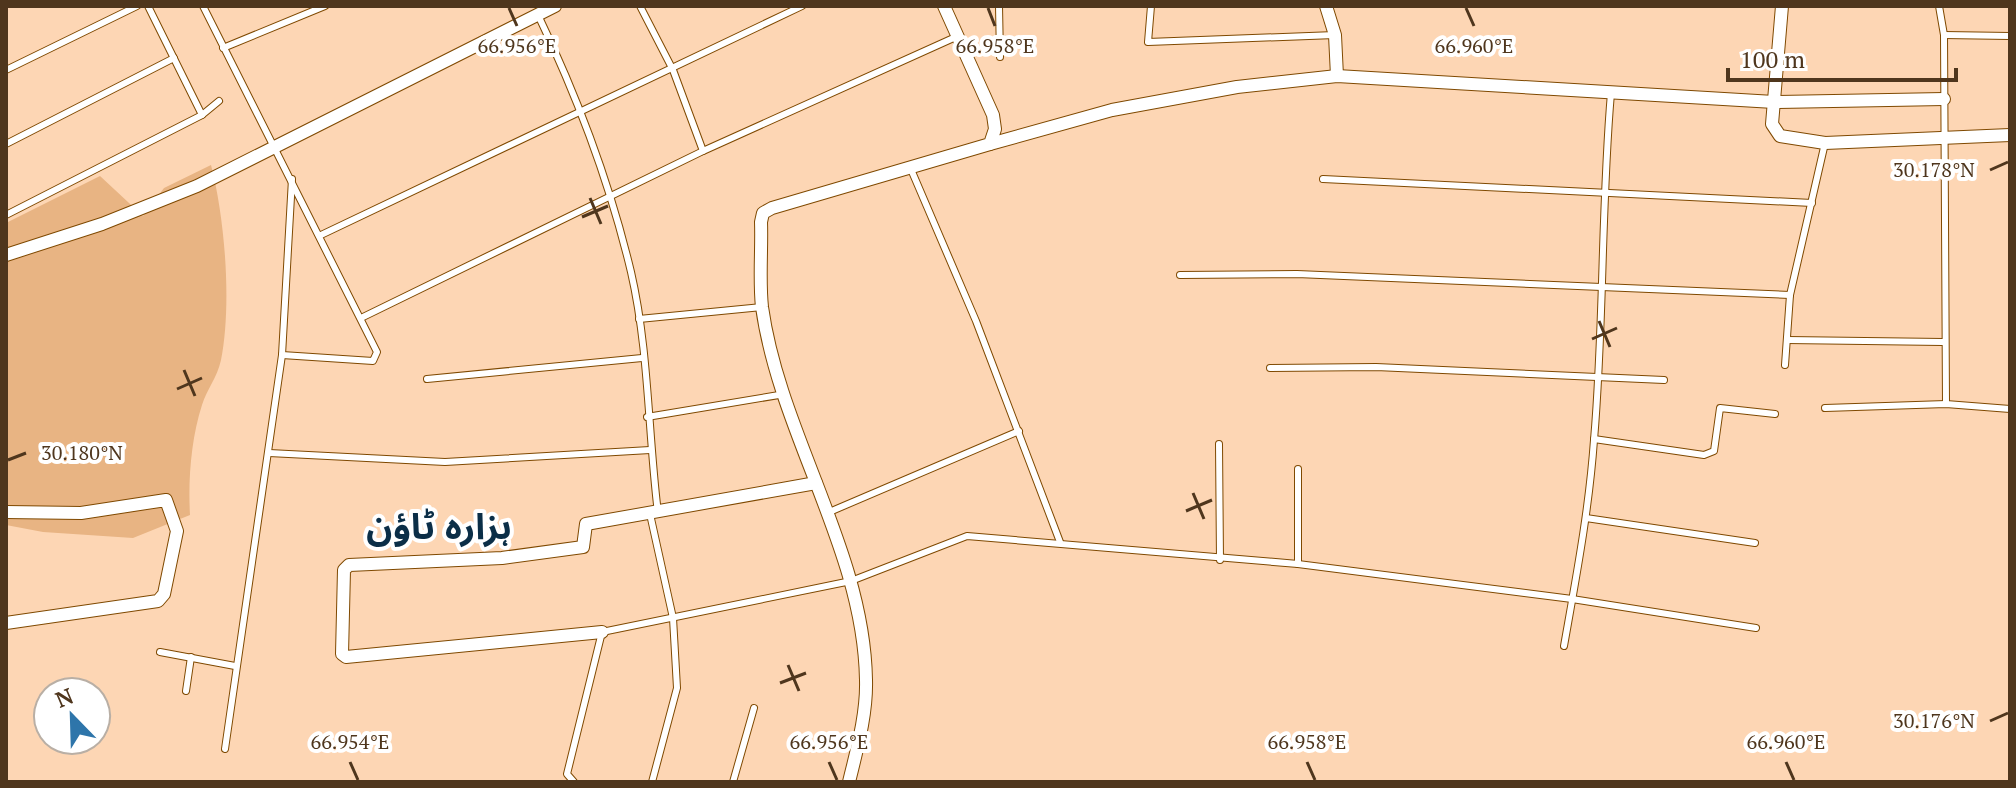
<svg xmlns="http://www.w3.org/2000/svg" width="2016" height="788" viewBox="0 0 2016 788" font-family="'PT Serif','Noto Sans Arabic',serif">
	<style>
		.green { fill: #e8b483 }
		.lines { fill: none; stroke-linecap: round; stroke-linejoin: round }
		.service-casing { stroke: #7f4900; stroke-width: 8 }
		.minor-casing { stroke: #7f4900; stroke-width: 14 }
		.service { stroke: #fff; stroke-width: 6 }
		.minor { stroke: #fff; stroke-width: 12 }
		.ticks { fill: none; stroke: #4f361d; stroke-width: 3 }
		.labels { text-anchor: middle; dominant-baseline: central; stroke-width: 8; stroke-linejoin: round; paint-order: stroke }
		.district-label { font-size: 36px; font-weight: bold; fill: #0b2e47; stroke: #fff }
		.ticks-label { font-size: 20px; text-anchor: middle; fill: #4f361d; stroke: #fff; stroke-width: 8; stroke-linejoin: round; paint-order: stroke }
	</style>
	<rect width="100%" height="100%" fill="#fdd6b4"/>
	<path class="green" d="M211 165C225 219 232 305 221 360 217 378 207 389 202 405 191 439 188 480 190 515L133 538 43 532 6 525V223L100 176 143 216 164 188Z"/>
	<g class="lines">
		<defs>
			<g id="service">
				<polyline points="148,6 202,115"/>
				<polyline points="203,6 377,352 373,361 282,355"/>
				<polyline points="640,6 673,70 703,151"/>
				<polyline points="999,6 1000,57"/>
				<polyline points="1151,6 1148,42 1335,35"/>
				<polyline points="1939,6 1944,35 1946,404"/>
				<path d="M538 15C577 96 610 184 631 272 649 350 648 433 658 513"/>
				<polyline points="1944,35 2010,36"/>
				<polyline points="223,48 325,6"/>
				<polyline points="6,70 137,6"/>
				<polyline points="6,144 174,58"/>
				<polyline points="910,167 976,321 1060,542"/>
				<polyline points="1323,179 1812,203"/>
				<polyline points="6,215 202,115 219,101"/>
				<polyline points="321,235 802,6"/>
				<polyline points="1180,275 1297,274 1790,295"/>
				<polyline points="361,318 703,151 958,36"/>
				<polyline points="639,319 762,307"/>
				<polyline points="1787,340 1943,342"/>
				<polyline points="1785,365 1790,295 1825,143"/>
				<polyline points="1270,368 1376,367 1664,380"/>
				<polyline points="427,379 642,358"/>
				<polyline points="1825,408 1946,404 2010,409"/>
				<polyline points="647,417 785,394"/>
				<polyline points="1594,439 1704,455 1714,451 1720,408 1775,414"/>
				<polyline points="1219,444 1220,560"/>
				<polyline points="269,453 445,462 650,450"/>
				<polyline points="827,513 1019,431"/>
				<polyline points="650,514 673,618 677,688 652,782"/>
				<polyline points="1586,518 1755,543"/>
				<polyline points="1298,564 1298,469"/>
				<path d="M1564 646C1576 578 1589 510 1594 440 1604 325 1601 208 1611 93"/>
				<polyline points="160,652 235,666"/>
				<polyline points="186,691 191,657"/>
				<polyline points="225,749 282,355 292,179"/>
				<polyline points="574,782 567,774 602,632 851,581 967,536 1298,564 1572,599 1756,628"/>
				<polyline points="733,782 754,708"/>
			</g>
			<g id="minor">
				<polyline points="1326,6 1335,35 1337,76"/>
				<polyline points="1782,6 1772,124 1780,136 1825,143 2010,135"/>
				<polyline points="990,144 1112,110 1237,87 1337,76 1774,102 1944,99"/>
				<polyline points="6,255 102,224 197,186 555,6"/>
				<polyline points="6,512 81,513 166,500 177,531 164,594 158,601 6,623"/>
				<polyline points="602,632 346,657 342,654 344,570 349,565 502,558 583,547 586,524 816,483"/>
				<path d="M849 782C857 749 867 714 866 680 864 550 780 435 762 307 759 280 762 249 761 222L763 213 772 208 990 144 995 129 993 115 944 6"/>
			</g>
		</defs>
		<use href="#service" class="service-casing"/>
		<use href="#minor" class="minor-casing"/>
		<use href="#service" class="service"/>
		<use href="#minor" class="minor"/>
	</g>
	<path class="ticks" d="M509 8 517 26M988 8 995 26M1466 8 1474 26M1990 170 2008 162M590 198 601 224M582 217 608 206M1599 321 1610 347M1592 339 1617 328M184 370 195 396M177 389 202 378M8 460 26 453M1193 493 1204 519M1186 511 1212 500M788 665 799 691M780 683 806 673M1990 721 2008 713M350 762 358 780M829 762 837 780M1307 762 1315 780M1786 762 1794 780"/>
	<g class="labels">
		<g class="district-label">
			<text x="439" y="525">ہزارہ ٹاؤن</text>
		</g>
	</g>
	<g class="ticks-label">
		<text x="517" y="53">66.956°E</text>
		<text x="995" y="53">66.958°E</text>
		<text x="1474" y="53">66.960°E</text>
		<text x="1934" y="177">30.178°N</text>
		<text x="82" y="460">30.180°N</text>
		<text x="1934" y="728">30.176°N</text>
		<text x="350" y="749">66.954°E</text>
		<text x="829" y="749">66.956°E</text>
		<text x="1307" y="749">66.958°E</text>
		<text x="1786" y="749">66.960°E</text>
	</g>
	<rect width="2016" height="788" fill="none" stroke="#4f361d" stroke-width="16"/>
	<g transform="translate(72 716) rotate(337)"><circle r="38" fill="#ffffff" stroke="#b9afa5" stroke-width="2"/>
	<path d="M0-6L14 30L0 20L-14 30Z" fill="#2e75aa"/>
	<text y="-12" font-size="22" font-weight="bold" text-anchor="middle" fill="#4f361d">N</text>
	</g>
	<path d="M1728 68v12h228v-12" fill="none" stroke="#4f361d" stroke-width="4"/>
	<text x="1740" y="68" font-size="24" fill="#4f361d" stroke="#ffffff" stroke-width="6" paint-order="stroke">100 m</text>
</svg>
